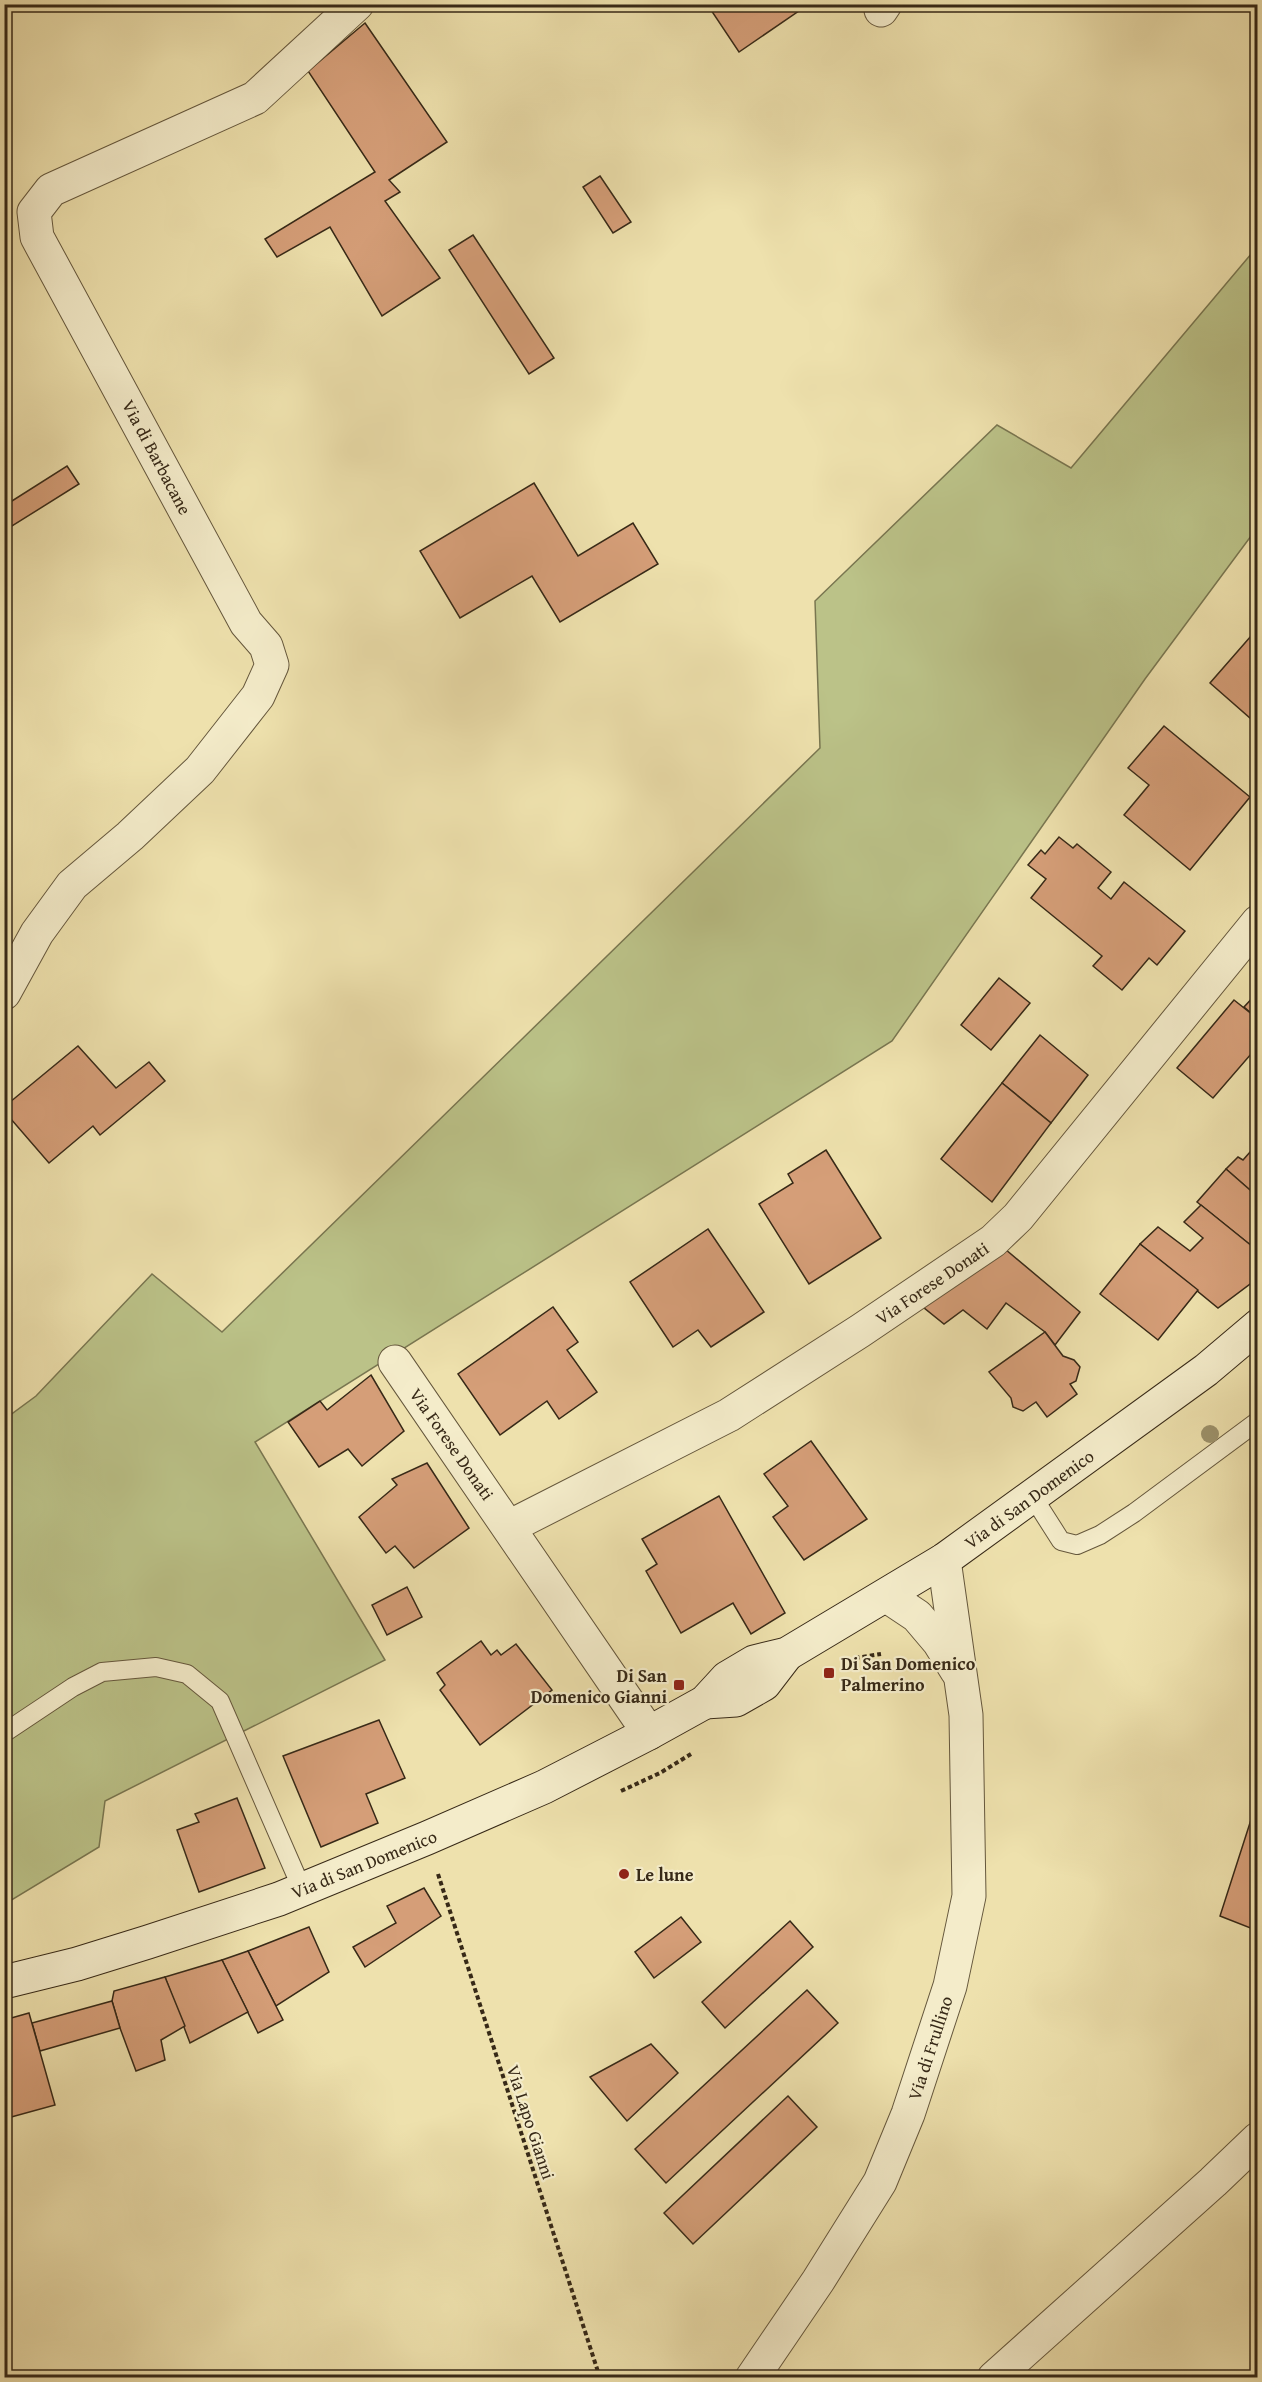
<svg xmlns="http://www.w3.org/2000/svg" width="1262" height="2382" viewBox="0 0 1262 2382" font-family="'Gentium Book Plus',serif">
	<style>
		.green { fill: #bbc288; stroke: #797650; stroke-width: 1.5 }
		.building { fill: #d59e78; stroke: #372917; stroke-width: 1.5 }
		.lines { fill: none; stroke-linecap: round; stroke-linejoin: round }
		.service-casing { stroke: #65573c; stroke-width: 20 }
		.minor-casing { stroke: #65573c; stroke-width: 35 }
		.secondary-casing { stroke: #372917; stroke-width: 35 }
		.path { stroke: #372917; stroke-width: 4; stroke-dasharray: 4.5 3; stroke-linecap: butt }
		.service { stroke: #f4ecca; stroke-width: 18 }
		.minor { stroke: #f4ecca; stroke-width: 33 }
		.secondary { stroke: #f4ecca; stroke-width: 33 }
		.tree { fill: #9c916a }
		.poi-dot { fill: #8f2418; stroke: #f4ecca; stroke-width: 2 }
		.labels { text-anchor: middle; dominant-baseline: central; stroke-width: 4.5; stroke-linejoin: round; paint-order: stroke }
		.street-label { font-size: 18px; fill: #372917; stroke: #f4ecca }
		.poi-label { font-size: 18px; font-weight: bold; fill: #372917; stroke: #f4ecca; text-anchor: start }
	</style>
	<rect width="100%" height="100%" fill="#eee1ad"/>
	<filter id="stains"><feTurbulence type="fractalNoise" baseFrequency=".00333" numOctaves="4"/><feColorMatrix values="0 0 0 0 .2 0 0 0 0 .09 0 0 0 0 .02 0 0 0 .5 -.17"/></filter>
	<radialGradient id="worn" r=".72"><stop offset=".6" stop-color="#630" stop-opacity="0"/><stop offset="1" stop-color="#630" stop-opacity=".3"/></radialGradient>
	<polygon class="green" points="1257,247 1257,528 1145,679 892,1041 255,1442 385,1660 105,1801 99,1847 5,1904 5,1419 36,1396 152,1274 222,1332 820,748 815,601 997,425 1071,468"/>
	<g class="building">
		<polygon points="707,4 809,4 739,52"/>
		<polygon points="365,23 447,142 389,180 400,192 385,201 440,278 382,316 330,227 277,257 265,239 375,172 308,71"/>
		<polygon points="600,176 631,222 613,233 583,187"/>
		<polygon points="473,235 554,358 529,374 449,250"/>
		<polygon points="67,466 79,484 4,531 4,506"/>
		<polygon points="534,483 578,556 633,523 658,564 560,622 532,576 460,618 420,551"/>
		<polygon points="1258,628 1258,725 1210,683"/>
		<polygon points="1164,726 1250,797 1190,870 1124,815 1149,785 1128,768"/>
		<polygon points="1059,837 1073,848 1077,844 1111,872 1098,888 1111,899 1124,882 1185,931 1157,965 1149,958 1122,990 1093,966 1102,956 1031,898 1046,879 1028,865 1041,850 1045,854"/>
		<polygon points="999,978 1030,1003 991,1050 961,1025"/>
		<polygon points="1258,992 1258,1019 1244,1007"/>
		<polygon points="1234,1000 1258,1019 1258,1046 1213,1098 1177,1068"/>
		<polygon points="1040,1035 1088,1075 1051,1123 1002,1083"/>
		<polygon points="78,1046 116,1088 149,1062 165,1081 100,1135 93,1126 49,1163 4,1111 4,1107"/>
		<polygon points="1002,1083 1051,1123 992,1202 941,1159"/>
		<polygon points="1258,1143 1258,1197 1226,1169 1238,1157 1243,1160"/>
		<polygon points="826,1150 881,1238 809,1284 759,1204 793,1183 788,1174"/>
		<polygon points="1226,1169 1258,1197 1258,1251 1197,1202"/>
		<polygon points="1201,1205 1258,1251 1258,1278 1218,1308 1140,1244 1158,1227 1190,1251 1203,1238 1184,1222"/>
		<polygon points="708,1229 764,1312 711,1347 698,1330 673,1347 630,1282"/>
		<polygon points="1140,1244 1198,1290 1158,1340 1100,1294"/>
		<polygon points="1005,1249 1080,1312 1055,1345 1045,1332 1006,1303 987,1329 963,1310 944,1324 918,1303"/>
		<polygon points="553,1307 578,1342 567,1350 597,1392 559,1419 547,1401 500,1435 458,1374"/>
		<polygon points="1045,1332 1063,1356 1074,1360 1080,1367 1076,1381 1070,1384 1077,1394 1047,1417 1036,1402 1023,1411 1013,1407 1011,1398 989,1372"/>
		<polygon points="371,1375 404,1431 362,1466 348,1449 319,1467 288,1422 320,1401 327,1410"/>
		<polygon points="811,1441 867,1519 804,1560 773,1517 788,1506 764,1474"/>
		<polygon points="427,1463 469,1528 414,1568 395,1546 386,1553 359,1517 397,1485 392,1479"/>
		<polygon points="719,1496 785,1613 751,1634 733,1603 681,1633 646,1571 657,1564 642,1539"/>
		<polygon points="407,1587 422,1617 387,1635 372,1605"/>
		<polygon points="481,1641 491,1655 497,1650 501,1655 516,1644 552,1690 480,1745 440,1690 445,1685 437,1673"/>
		<polygon points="379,1720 405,1778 366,1794 378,1823 321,1847 283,1756"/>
		<polygon points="237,1798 265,1868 199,1892 177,1830 199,1822 195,1814"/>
		<polygon points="1258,1798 1258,1931 1220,1916"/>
		<polygon points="424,1888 441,1916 365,1967 353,1947 396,1923 387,1906"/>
		<polygon points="681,1917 701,1942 654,1978 635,1952"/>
		<polygon points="790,1921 813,1947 725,2028 702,2002"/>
		<polygon points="309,1927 329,1972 276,2006 248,1951"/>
		<polygon points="248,1951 283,2020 258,2033 222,1960"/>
		<polygon points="222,1960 248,2012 190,2043 165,1977"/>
		<polygon points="165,1977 185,2026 161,2040 165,2060 136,2071 120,2028 112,2001 114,1991"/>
		<polygon points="807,1990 838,2023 666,2183 635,2149"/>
		<polygon points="112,2001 120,2028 40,2051 32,2023"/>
		<polygon points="29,2013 55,2105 4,2119 4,2020"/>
		<polygon points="651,2044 678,2073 627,2121 590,2077"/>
		<polygon points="788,2096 817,2127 693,2244 664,2213"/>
	</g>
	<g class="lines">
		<defs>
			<g id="service">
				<polyline points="1033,1497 1061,1541 1077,1545 1100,1535 1134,1513 1258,1421"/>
				<polyline points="4,1733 73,1687 102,1672 156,1667 187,1674 220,1701 302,1889"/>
			</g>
			<g id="minor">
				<polyline points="881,10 885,4"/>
				<polyline points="4,993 37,933 72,885 130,836 200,770 258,696 272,665 266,646 246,623 37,237 34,212 51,190 255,98 357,4"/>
				<polyline points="395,1362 649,1733"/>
				<polyline points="509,1527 729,1415 860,1331 993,1241 1018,1217 1258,922"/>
				<polyline points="887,1596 917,1616 939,1642 957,1671"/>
				<polyline points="752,2378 818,2281 880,2182 908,2114 950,1986 969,1896 966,1715 944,1560"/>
				<polyline points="994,2378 1213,2182 1258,2139"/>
			</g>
			<g id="secondary">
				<polyline points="705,1702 736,1700 764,1684 787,1654"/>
				<polyline points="4,1982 77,1964 148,1942 279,1899 427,1838 544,1787 649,1733 705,1702 727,1678 754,1662 787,1654 944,1560 1206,1370 1258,1326"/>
			</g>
		</defs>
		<use href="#service" class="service-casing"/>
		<use href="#minor" class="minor-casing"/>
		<use href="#secondary" class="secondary-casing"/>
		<g class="path">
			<polyline points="855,1658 881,1654"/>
			<polyline points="621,1791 660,1773 691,1754"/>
			<polyline points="438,1874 600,2378"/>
		</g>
		<use href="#service" class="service"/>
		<use href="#minor" class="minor"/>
		<use href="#secondary" class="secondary"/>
	</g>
	<circle class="tree" cx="1210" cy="1434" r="9"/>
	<g class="poi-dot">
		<rect x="823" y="1667" width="12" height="12" rx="3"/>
		<rect x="673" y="1679" width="12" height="12" rx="3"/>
		<circle cx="624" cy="1874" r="6"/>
	</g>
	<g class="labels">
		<g class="street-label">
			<text transform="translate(157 457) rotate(62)">Via di Barbacane</text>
			<text transform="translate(932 1283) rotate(-34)">Via Forese Donati</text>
			<text transform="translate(452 1444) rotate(55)">Via Forese Donati</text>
			<text transform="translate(1029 1499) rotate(-36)">Via di San Domenico</text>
			<text transform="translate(364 1864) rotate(-22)">Via di San Domenico</text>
			<text transform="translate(930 2048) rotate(-72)">Via di Frullino</text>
			<text transform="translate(531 2122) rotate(72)">Via Lapo Gianni</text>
		</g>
		<g class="poi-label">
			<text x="841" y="1663">Di San Domenico<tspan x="841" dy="21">Palmerino</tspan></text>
			<text x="667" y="1675" text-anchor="end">Di San<tspan x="667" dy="21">Domenico Gianni</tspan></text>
			<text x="636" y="1874">Le lune</text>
		</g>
	</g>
	<rect width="1262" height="2382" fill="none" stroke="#eee1ad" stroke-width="24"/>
	<rect x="6" y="6" width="1250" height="2370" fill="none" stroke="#372917" stroke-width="3"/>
	<rect x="12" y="12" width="1238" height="2358" fill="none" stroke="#372917" stroke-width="1.5"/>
	<rect width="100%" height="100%" filter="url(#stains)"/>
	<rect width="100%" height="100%" fill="url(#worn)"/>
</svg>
